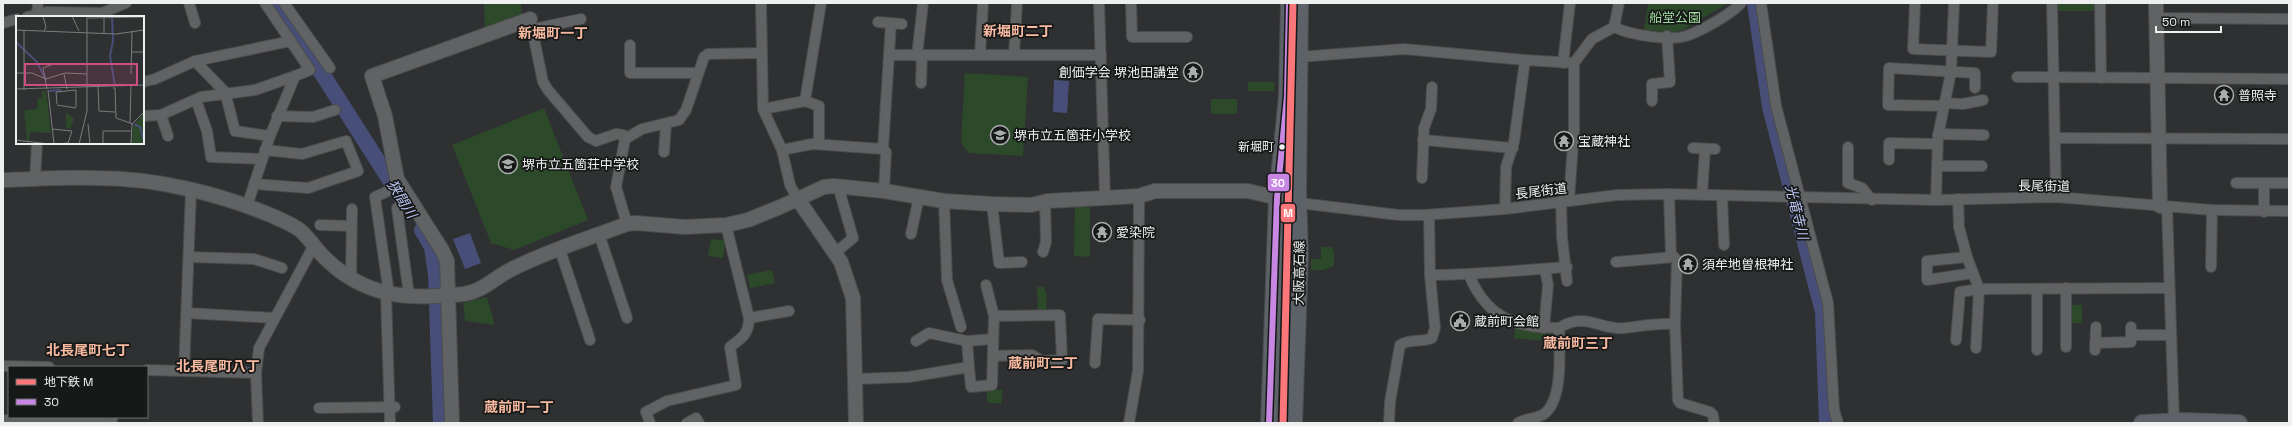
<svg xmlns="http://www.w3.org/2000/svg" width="2292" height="426" viewBox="0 0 2292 426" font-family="'Space Grotesk','Noto Sans JP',sans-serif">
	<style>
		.green { fill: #2c492a }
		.water { fill: #474f78 }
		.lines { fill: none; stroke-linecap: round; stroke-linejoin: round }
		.river { stroke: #474f78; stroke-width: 16 }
		.street-casing { stroke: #4b4c4d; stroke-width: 12 }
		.secondary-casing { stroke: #4b4c4d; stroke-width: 16 }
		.primary-casing { stroke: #4b4c4d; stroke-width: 18 }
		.street { stroke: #616263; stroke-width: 10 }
		.secondary { stroke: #616263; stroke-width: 14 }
		.primary { stroke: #5c6267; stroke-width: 16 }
		.bus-1-casing { stroke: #171919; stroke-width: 9 }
		.bus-1 { stroke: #c787e3; stroke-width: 6 }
		.metro-1-casing { stroke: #171919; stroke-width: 10 }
		.metro-1 { stroke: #fc767a; stroke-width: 7 }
		.bus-dot { fill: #eef0f0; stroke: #171919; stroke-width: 1.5 }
		.labels { text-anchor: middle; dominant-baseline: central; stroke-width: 3.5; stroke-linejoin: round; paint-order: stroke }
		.bus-label { font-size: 12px; fill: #eef0f0; stroke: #171919; text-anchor: end }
		.park-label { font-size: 13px; fill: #9fda9c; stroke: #171919 }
		.poi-label { font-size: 13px; fill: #eef0f0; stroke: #171919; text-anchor: start }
		.street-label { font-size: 13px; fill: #eef0f0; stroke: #171919 }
		.neighbourhood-label { font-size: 14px; font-weight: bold; fill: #f7b99f; stroke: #171919 }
		.water-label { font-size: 14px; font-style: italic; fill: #bbc5f2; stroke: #171919 }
		.inset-river { fill: none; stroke: #474f78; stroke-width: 2 }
		.inset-road { fill: none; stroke: #7b7d7d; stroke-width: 1 }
		.view { fill: #cd4e80; fill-opacity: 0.15; stroke: #cd4e80; stroke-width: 2 }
		.inset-edge { fill: none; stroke: #eef0f0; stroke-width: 2 }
		.line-badge { stroke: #171919; stroke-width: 1.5 }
		.badge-label { font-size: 11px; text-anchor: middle; font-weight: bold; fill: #fff }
	</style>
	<rect width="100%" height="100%" fill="#2f3031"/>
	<g class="green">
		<polygon points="484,3 521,3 522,16 485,27"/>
		<polygon points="1648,3 1728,3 1683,30 1673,32 1644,30"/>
		<rect x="2057" y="3" width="38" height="8"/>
		<polygon points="965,73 1028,77 1023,156 969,153 961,143"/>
		<rect x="1248" y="82" width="26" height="9"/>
		<rect x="1211" y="99" width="26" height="15"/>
		<polygon points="544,108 588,220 514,250 491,243 452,145"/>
		<polygon points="1075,207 1090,207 1090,257 1074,256"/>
		<polygon points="711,239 723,240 725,243 723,258 708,256"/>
		<polygon points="1321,247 1331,247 1334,251 1334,266 1323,270 1311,270 1311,259 1321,259"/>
		<polygon points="772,270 775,283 750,288 747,275"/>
		<polygon points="1037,287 1044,287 1047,296 1046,312 1038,312"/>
		<polygon points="487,297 495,325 465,321 463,303"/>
		<polygon points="2071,305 2082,305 2082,323 2072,323"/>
		<polygon points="1515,327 1534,332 1556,333 1556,342 1514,338"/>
		<polygon points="987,390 1003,390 1001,404 987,402"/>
	</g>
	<g class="water">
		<polygon points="1054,80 1069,81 1067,113 1053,112"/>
		<polygon points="470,233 481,263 465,269 453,239"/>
	</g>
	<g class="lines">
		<g class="river">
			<polyline points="277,3 402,199"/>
			<polyline points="1755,3 1770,107 1823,312 1827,423"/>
			<polyline points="422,230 432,247 436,275 441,423"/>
		</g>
		<defs>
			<g id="street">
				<polyline points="189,3 195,23"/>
				<polyline points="284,3 330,68"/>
				<polyline points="761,3 763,109 782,150 790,185 797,198"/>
				<polyline points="1099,3 1105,198"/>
				<polyline points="1131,3 1132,37 1187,37"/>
				<polyline points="1761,3 1776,106 1828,303 1834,410 1838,423"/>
				<polyline points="1915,3 1913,49 1991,52 1993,3"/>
				<polyline points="2052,3 2056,197"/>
				<polyline points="2100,3 2101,78"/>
				<polyline points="37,15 38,3"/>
				<polyline points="27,17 47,12 102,13 126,3"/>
				<polyline points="2156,18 2289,19"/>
				<polyline points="530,19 543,82 548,90 588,137 596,141 616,134 623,135 625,139 616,187 627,224"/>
				<polyline points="878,22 902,24"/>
				<polyline points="3,23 17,19"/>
				<path d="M1614 27C1630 35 1672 42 1689 35 1704 29 1730 15 1741 3"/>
				<polyline points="533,29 581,19"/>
				<polyline points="630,45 630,73 698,73"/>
				<polyline points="889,55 891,23"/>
				<polyline points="980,55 983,3"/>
				<polyline points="1014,55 1017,3"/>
				<polyline points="917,56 923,3"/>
				<polyline points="1298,57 1404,49 1525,60"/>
				<polyline points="195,61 225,92 235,131 270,136"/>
				<polyline points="1563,63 1570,3"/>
				<polyline points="2017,77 2289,79"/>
				<polyline points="143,82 155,79 195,61 291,41"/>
				<polyline points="921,83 922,56"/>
				<polyline points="196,100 207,131 211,157 262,159"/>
				<polyline points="805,101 819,106 819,144"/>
				<polyline points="1652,101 1652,84 1670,82 1667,36"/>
				<polyline points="1944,103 1963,104 1983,100"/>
				<polyline points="1944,106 1888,105 1889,68 1975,73 1975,88"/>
				<polyline points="763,109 805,101 821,3"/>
				<polyline points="161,115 168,136"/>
				<polyline points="143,116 161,115 201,97 255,90 295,76"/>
				<polyline points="277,116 313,117 335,110"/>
				<polyline points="1938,134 1984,135"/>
				<polyline points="2055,138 2289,139"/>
				<polyline points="625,139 642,129 679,120 686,110 704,57 708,54 761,53"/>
				<polyline points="1423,140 1513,148"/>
				<polyline points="1848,147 1848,183 1862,188 1872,200"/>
				<polyline points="1693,148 1715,149"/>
				<polyline points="782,150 812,144 883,149"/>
				<polyline points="664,152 666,124"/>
				<polyline points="1889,160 1889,143 1937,144"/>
				<polyline points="1937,166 1982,166"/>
				<polyline points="1422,178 1424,128 1431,109 1432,87"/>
				<polyline points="35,179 37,143"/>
				<polyline points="2236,183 2289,183"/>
				<polyline points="2264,183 2264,212"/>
				<polyline points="254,184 308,188 358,171 346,141 302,154 265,150"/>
				<polyline points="884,191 886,152 883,149 889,55 1101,55"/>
				<polyline points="386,192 375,197 388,287 386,294 390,423"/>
				<polyline points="1702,195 1705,149"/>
				<polyline points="1722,196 1724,245"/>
				<polyline points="1958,199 1959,227 1967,257"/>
				<polyline points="1569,200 1574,130 1574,63"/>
				<polyline points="1936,200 1938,136 1951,72 1954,3"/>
				<polyline points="944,201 947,280 961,327"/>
				<polyline points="1561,201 1562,237 1567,281"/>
				<polyline points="1299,203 1399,215 1424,215 1505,209 1617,195 1669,194 1936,200 2056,197 2212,210 2289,211"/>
				<polyline points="992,204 999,263 1022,262"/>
				<polyline points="247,206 270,136 295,76 310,70 265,3"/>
				<polyline points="2167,207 2174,421"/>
				<polyline points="397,208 409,295"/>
				<polyline points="1505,209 1506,167 1514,142 1525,60 1574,63 1592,39 1614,27 1619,3"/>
				<polyline points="320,225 351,226"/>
				<polyline points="599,234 627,318"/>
				<polyline points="911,234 919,197"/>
				<polyline points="560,250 590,340"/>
				<polyline points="1043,252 1046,242 1045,201"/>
				<polyline points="835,253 853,238 838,186"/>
				<polyline points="189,257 254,259 282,268"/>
				<polyline points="1616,262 1674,257"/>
				<polyline points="2211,267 2212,210"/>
				<polyline points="1973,273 1927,280 1927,261 1967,257 1979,289 1976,348"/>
				<path d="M1430 275C1476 275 1521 270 1567 267"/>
				<path d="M1469 275C1487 318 1515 328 1559 328"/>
				<polyline points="351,279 352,209"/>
				<polyline points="2037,289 2037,350"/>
				<polyline points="187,313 274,318"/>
				<polyline points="749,318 789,311"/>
				<polyline points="1675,324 1678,400 1680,403 1710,412 1713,415 1714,423"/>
				<polyline points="1544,328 1548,285 1545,269"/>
				<polyline points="2131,335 2171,335"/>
				<polyline points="1956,340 1960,292 1979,289 2169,288"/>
				<polyline points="916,341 929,333 967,341 993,339"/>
				<polyline points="2095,343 2131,342 2131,327"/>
				<polyline points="2066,347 2066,288"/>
				<polyline points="2095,350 2096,327"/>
				<polyline points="993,356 1032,355 1042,361 1062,360 1060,315 994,316"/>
				<polyline points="1095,363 1098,319 1140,320"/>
				<polyline points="3,366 49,367"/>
				<polyline points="969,367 971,387 992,385 994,316 986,285"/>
				<polyline points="147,370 256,373"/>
				<polyline points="184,371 191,191"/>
				<polyline points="856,379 909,377 969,367 967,341"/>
				<polyline points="319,408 395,407"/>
				<polyline points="3,420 103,423"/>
				<polyline points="112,423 112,417"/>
				<polyline points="258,423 256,373 259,348 313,247"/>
				<path d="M650 423 646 412 667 401 736 385 730 347C742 338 749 334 749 318L726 225"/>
				<polyline points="687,423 696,418 699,423"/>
				<polyline points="1129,423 1138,371 1139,196"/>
				<path d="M1389 423 1390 402 1400 345C1410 338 1421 343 1432 338L1435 328 1430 275 1429 215"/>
				<path d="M1518 423C1525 418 1537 419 1544 414 1564 399 1559 350 1559 328 1585 311 1602 331 1625 328 1642 326 1658 323 1675 324L1677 260 1671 254 1669 194"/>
			</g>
			<g id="secondary">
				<polyline points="2156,3 2160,206"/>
				<path d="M3 180C34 179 66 177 97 178 156 178 221 194 275 217 283 221 294 225 301 231 310 239 317 251 326 259 366 298 410 300 464 294 484 291 496 276 514 268 550 250 590 238 627 224L636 223 685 227 726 225 748 220 780 207 824 187 834 186 884 191 944 201 992 204 1031 205 1048 201 1139 196 1155 191H1248L1299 203"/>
				<polyline points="797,198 841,262 853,298 856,423"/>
				<polyline points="452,423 447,261 442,250 397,179 385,116 372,76 530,19"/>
			</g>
			<g id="primary">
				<polyline points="1269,423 1277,198 1287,96 1289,3"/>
				<polyline points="1294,423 1300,255 1298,192 1300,3"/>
				<polyline points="2142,423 2185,421 2239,423"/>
			</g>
		</defs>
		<use href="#street" class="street-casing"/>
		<use href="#secondary" class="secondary-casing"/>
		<use href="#primary" class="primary-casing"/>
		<use href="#street" class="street"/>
		<use href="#secondary" class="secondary"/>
		<use href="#primary" class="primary"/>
		<defs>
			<polyline id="bus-1" points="1269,423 1277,198 1287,96 1289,3"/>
		</defs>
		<use href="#bus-1" class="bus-1-casing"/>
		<use href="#bus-1" class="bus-1"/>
		<defs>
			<polyline id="metro-1" points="1283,423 1293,3"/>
		</defs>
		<use href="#metro-1" class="metro-1-casing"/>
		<use href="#metro-1" class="metro-1"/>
	</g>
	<defs>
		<symbol id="temple-ring" viewBox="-11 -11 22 22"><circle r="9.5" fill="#171919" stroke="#abadad" stroke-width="1.5"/><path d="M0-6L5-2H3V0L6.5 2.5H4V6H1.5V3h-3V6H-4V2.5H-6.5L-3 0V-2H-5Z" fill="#abadad"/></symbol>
		<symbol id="school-ring" viewBox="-11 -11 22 22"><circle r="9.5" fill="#171919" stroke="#abadad" stroke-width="1.5"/><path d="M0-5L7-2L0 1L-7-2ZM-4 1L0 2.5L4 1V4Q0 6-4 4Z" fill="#abadad"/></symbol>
		<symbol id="civic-ring" viewBox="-11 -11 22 22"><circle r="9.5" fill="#171919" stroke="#abadad" stroke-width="1.5"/><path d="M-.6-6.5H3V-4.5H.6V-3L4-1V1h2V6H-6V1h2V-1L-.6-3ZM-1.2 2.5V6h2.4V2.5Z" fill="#abadad"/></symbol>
	</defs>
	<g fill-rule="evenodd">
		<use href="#temple-ring" x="1182" y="61" width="22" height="22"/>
		<use href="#temple-ring" x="2213" y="84" width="22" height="22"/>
		<use href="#school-ring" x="989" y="124" width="22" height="22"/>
		<use href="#temple-ring" x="1553" y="130" width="22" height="22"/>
		<use href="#school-ring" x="497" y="153" width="22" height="22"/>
		<use href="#temple-ring" x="1091" y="221" width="22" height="22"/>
		<use href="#temple-ring" x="1677" y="253" width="22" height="22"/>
		<use href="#civic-ring" x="1449" y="310" width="22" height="22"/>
	</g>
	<circle class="bus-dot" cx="1282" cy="147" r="3.5"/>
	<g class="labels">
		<g class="bus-label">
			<text x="1274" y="147">新堀町</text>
		</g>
		<g class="park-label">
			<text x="1675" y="17">船堂公園</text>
		</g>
		<g class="poi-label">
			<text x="1179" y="72" text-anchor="end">創価学会 堺池田講堂</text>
			<text x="2238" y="95">普照寺</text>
			<text x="1014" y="135">堺市立五箇荘小学校</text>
			<text x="1578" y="141">宝蔵神社</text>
			<text x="522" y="164">堺市立五箇荘中学校</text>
			<text x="1116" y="232">愛染院</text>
			<text x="1702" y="264">須牟地曽根神社</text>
			<text x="1474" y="321">蔵前町会館</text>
		</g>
		<g class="street-label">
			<text transform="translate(2044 186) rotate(1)">長尾街道</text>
			<text transform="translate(1541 191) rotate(-7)">長尾街道</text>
			<text transform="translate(1299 273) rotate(-89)">大阪高石線</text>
		</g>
		<g class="neighbourhood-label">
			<text x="1018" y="31">新堀町二丁</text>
			<text x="553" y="33">新堀町一丁</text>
			<text x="1578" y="343">蔵前町三丁</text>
			<text x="88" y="350">北長尾町七丁</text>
			<text x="1043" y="363">蔵前町二丁</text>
			<text x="218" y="366">北長尾町八丁</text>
			<text x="519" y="407">蔵前町一丁</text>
		</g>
		<g class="water-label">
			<text transform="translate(402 199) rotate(58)">狭間川</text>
			<text transform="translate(1797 212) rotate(76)">光竜寺川</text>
		</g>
	</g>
	<g transform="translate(16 16)">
		<rect width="128" height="128" fill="#2f3031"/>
		<path d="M26 75H30L35 117 14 116 13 125H11L8 95 21 93 22 82H26ZM50 96 58 103 54 113 50 112ZM128 97V128H116L117 110Z" fill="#2c492a"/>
		<path class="inset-river" d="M96 0 97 25 94 40 99 70M0 26 21 46 30 64M33 75 45 74M118 108 124 111 128 125"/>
		<path class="inset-road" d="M27 0 30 11 28 15M56 0 63 15M88 0V17M72 2 128 1M0 14 100 18 128 14M8 14V74M115 36H128M0 57H16L30 63 49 57 71 58M48 58 51 73M115 58 116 16M115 69 114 107 117 108M82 71 83 95 99 96M97 72H99L100 102 114 107M0 73 128 69M31 73 27 52 35 49M32 74 38 128M41 88 40 76 60 74V91M41 89 60 92M72 108 74 128M36 113 56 115 52 127 38 128M0 124 33 128M63 128 71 95V0M87 128V115H115M115 128 116 108 128 96"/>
		<path class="view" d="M9 48H121V69H9Z"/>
		<rect width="128" height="128" class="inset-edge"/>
	</g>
	<g class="line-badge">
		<rect x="1267" y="173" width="23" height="19" rx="4" fill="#c787e3"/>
		<rect x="1280" y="203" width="16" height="20" rx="4" fill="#fc767a"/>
	</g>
	<g class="badge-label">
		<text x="1278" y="187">30</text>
		<text x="1288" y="217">M</text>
	</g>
	<rect width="2292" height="426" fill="none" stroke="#eef0f0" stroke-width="8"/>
	<rect x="8" y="366" width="140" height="52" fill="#171919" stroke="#6d6f6f"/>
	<rect x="16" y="379" width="20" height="6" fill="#fc767a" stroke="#6d6f6f"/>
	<text x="44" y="386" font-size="12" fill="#eef0f0">地下鉄 M</text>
	<rect x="16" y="399" width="20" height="6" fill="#c787e3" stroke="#6d6f6f"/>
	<text x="44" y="406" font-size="12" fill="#eef0f0">30</text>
	<path d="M2156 26v6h65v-6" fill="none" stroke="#eef0f0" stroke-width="2"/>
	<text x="2162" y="26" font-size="12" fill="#eef0f0" stroke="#171919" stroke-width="3" paint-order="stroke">50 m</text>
</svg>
